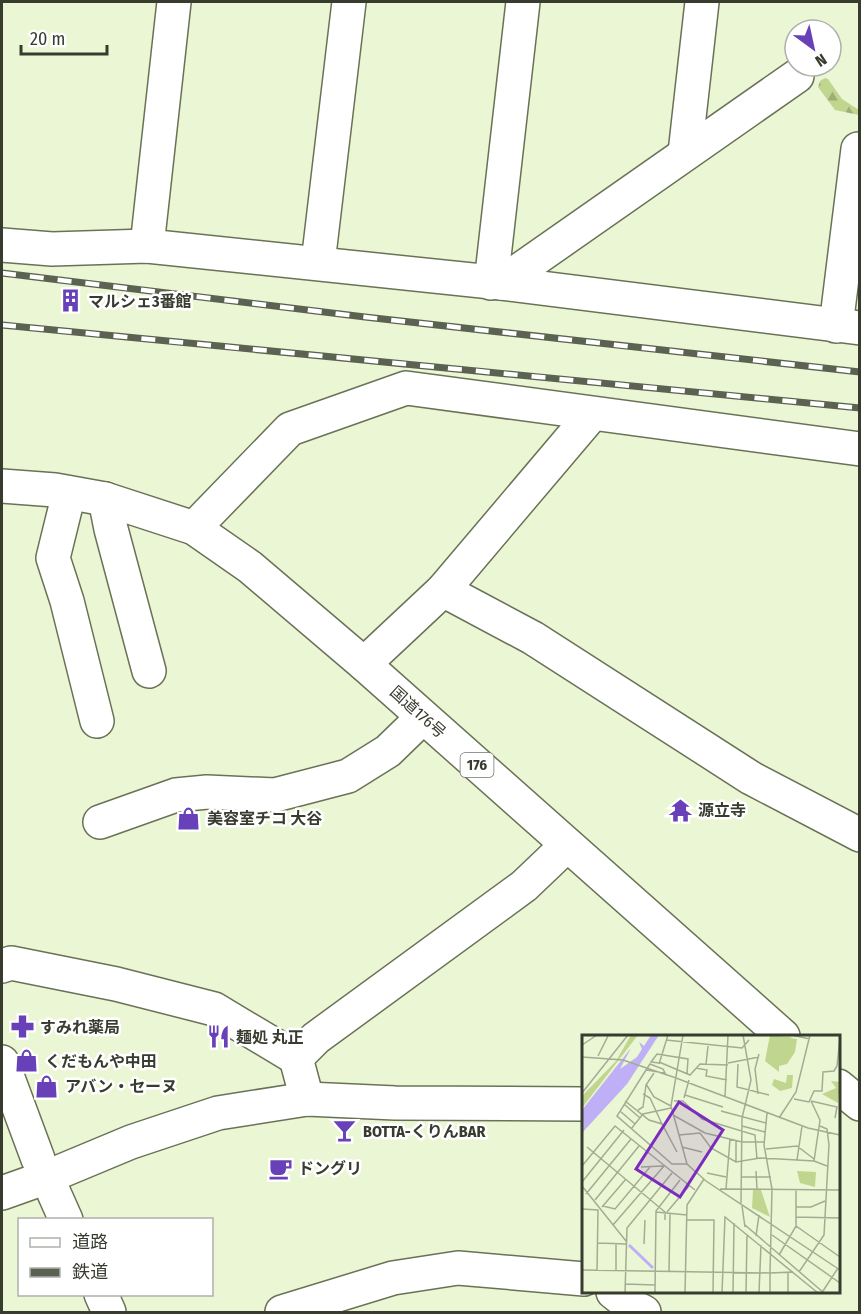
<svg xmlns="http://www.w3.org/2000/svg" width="861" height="1314" viewBox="0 0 861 1314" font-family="'Fira Sans Condensed','Noto Sans JP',sans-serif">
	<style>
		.forest { fill: url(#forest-firs) }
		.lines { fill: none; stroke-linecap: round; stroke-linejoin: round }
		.street-casing { stroke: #697256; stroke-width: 36 }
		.secondary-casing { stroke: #697256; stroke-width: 36 }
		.highway-casing { stroke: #697256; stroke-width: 36 }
		.street { stroke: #fff; stroke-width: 33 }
		.secondary { stroke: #fff; stroke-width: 33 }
		.highway { stroke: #fff; stroke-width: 33 }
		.rail-casing { stroke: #5b6251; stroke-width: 7 }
		.rail { stroke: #fff; stroke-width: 4.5; stroke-dasharray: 14; stroke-linecap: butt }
		.labels { text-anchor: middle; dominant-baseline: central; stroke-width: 5; stroke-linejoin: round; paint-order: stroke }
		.shield { fill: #fff; stroke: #73766d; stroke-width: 1.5 }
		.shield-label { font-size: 15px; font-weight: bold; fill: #373c2f }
		.poi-label { font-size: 16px; font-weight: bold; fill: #373c2f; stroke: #fff; text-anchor: start }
		.street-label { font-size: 16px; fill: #373c2f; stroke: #fff }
		.inset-river { fill: none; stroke: #bfaff6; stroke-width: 3 }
		.inset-road { fill: none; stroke: #a3ac93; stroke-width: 1.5 }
		.view { fill: #7b2cbf; fill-opacity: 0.15; stroke: #7b2cbf; stroke-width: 3 }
		.inset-edge { fill: none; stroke: #373c2f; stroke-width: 3 }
	</style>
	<defs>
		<pattern id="forest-firs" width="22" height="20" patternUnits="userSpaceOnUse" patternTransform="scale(1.5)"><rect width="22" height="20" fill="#c0d68f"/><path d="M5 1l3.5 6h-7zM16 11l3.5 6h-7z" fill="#9daf75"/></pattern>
	</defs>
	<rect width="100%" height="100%" fill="#ebf6d5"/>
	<polygon class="forest" points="825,78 828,79 842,99 859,110 859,115 835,110 818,87 820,81"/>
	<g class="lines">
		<defs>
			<g id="street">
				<polyline points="685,153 702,2"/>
				<polyline points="2,245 52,249 147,246 501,283 860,328"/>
				<polyline points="147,246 174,2"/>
				<polyline points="318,263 349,2"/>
				<polyline points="491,283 523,2"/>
				<polyline points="501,283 797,76"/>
				<polyline points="836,326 858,149"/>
				<polyline points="69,493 53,558 67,601 97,721"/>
				<polyline points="105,499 111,529 149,671"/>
				<polyline points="194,528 290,429 406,388 860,449"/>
				<polyline points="443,590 533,638 751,778 860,835"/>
				<polyline points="364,664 443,590 592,414"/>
				<polyline points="100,822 176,795 207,792 275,795 348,776 388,751 423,717"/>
				<polyline points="2,966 11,963 116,984 214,1009 296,1058"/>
				<polyline points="2,1062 38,1159"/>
				<polyline points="307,1099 296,1058 316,1038 524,886 567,845"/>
				<polyline points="54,1193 66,1220"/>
				<polyline points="613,1292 628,1304 644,1312"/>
				<polyline points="101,1294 109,1312"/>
				<polyline points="282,1312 393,1278 458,1268 584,1279"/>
			</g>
			<polyline id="secondary" points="2,1193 47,1177 131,1142 218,1113 307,1099 395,1103 584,1104"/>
			<g id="highway">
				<polyline points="2,486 55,490 105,499 194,528 250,567 364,664 783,1036"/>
				<polyline points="838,1086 860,1104"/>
			</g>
		</defs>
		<use href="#street" class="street-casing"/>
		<use href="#secondary" class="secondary-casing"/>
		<use href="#highway" class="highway-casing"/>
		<use href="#street" class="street"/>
		<use href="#secondary" class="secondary"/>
		<use href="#highway" class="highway"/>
		<defs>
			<g id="rail">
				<polyline points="2,273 365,317 860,372"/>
				<polyline points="2,325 860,408"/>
			</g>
		</defs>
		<use href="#rail" class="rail-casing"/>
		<use href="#rail" class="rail"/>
	</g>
	<defs>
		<symbol id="building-bare" viewBox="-9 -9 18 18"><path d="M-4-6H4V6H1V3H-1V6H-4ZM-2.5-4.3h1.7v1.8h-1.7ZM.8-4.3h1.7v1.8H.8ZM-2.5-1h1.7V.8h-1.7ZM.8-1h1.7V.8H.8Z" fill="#6840b8" stroke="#fff" stroke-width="2.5" paint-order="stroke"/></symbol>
		<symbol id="temple-bare" viewBox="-9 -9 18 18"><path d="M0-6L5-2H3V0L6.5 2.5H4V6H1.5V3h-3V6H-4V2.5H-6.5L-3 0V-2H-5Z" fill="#6840b8" stroke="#fff" stroke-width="2.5" paint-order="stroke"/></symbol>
		<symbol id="shop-bare" viewBox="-9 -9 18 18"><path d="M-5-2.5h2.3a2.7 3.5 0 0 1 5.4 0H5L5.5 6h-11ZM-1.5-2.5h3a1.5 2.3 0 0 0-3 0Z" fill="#6840b8" stroke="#fff" stroke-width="2.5" paint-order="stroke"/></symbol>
		<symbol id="pharmacy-bare" viewBox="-9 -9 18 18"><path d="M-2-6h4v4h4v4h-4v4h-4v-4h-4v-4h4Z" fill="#6840b8" stroke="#fff" stroke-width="2.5" paint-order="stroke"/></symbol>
		<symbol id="restaurant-bare" viewBox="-9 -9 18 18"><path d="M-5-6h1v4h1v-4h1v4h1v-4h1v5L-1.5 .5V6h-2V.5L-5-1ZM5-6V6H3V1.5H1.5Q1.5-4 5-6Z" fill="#6840b8" stroke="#fff" stroke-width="2.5" paint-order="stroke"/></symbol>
		<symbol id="bar-bare" viewBox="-9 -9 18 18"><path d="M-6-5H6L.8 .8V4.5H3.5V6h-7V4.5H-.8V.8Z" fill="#6840b8" stroke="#fff" stroke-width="2.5" paint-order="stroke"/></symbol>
		<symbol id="cafe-bare" viewBox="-9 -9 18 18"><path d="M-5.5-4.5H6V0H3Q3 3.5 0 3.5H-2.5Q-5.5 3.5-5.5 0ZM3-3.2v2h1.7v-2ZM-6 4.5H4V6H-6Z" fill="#6840b8" stroke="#fff" stroke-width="2.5" paint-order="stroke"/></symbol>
	</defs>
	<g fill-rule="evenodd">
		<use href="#building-bare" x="54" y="284" width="33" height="33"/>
		<use href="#temple-bare" x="664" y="794" width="33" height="33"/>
		<use href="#shop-bare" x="172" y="802" width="33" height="33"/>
		<use href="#pharmacy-bare" x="6" y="1010" width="33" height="33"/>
		<use href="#restaurant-bare" x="202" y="1020" width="33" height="33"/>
		<use href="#shop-bare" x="10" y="1044" width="33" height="33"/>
		<use href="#shop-bare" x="30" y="1070" width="33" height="33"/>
		<use href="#bar-bare" x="328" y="1114" width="33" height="33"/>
		<use href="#cafe-bare" x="264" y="1152" width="33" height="33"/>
	</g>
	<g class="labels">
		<rect class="shield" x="460.5" y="753" width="33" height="24" rx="4.5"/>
		<g class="shield-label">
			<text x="477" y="765">176</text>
		</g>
		<g class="poi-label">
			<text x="88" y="301">マルシェ3番館</text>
			<text x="698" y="810">源立寺</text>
			<text x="207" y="818">美容室チコ 大谷</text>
			<text x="40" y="1027">すみれ薬局</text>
			<text x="236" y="1037">麺処 丸正</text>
			<text x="45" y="1061">くだもんや中田</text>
			<text x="65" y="1086">アバン・セーヌ</text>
			<text x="363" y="1131">BOTTA-くりんBAR</text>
			<text x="298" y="1168">ドングリ</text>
		</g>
		<g class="street-label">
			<text transform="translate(418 712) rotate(42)">国道176号</text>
		</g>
	</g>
	<g transform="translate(582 1035)">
		<rect width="258" height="258" fill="#ebf6d5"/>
		<path d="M49 0H56L0 73V61L34 26ZM188 0 215 4 213 17 205 29 197 31V37L183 26ZM171 155H179L188 182 170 173Z" fill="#c0d68f"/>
		<path d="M205 40H211L210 53 198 56 190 50 192 44 204 48ZM249 46 258 47 256 68 240 59 254 53Z" fill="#c0d68f"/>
		<path d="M193 1 211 2 203 4 202 15 208 13 200 25 191 26 193 21H198L191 17 185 22Z" fill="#c0d68f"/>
		<path d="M215 136 234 137 233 152 218 148Z" fill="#c0d68f"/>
		<path d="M69 0H77L45 49 0 98V75L49 13 38 34 55 22 60 14 57 7 62 11Z" fill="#bfaff6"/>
		<path class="inset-river" d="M47 210 71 233"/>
		<path class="inset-road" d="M101 0 89 71 105 129 124 146 258 235M209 0 228 4M84 5 160 13 167 5M0 10 15 0M16 21 26 1M0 22 41 25 94 43M77 27 108 40 118 29 146 30M77 28 69 27 75 19 106 24 105 39M146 28 177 22M68 29 81 34 83 38 64 35ZM77 29 86 0M124 29 126 11M156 29 155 52 187 60M114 33 125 35 124 41 145 45M64 35 35 81 90 129H105M94 43 226 93 258 100M64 49 72 62 89 71M0 58 46 0M61 59 68 63 80 89M176 59 173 34 177 19M103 60 141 72M143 62 146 0M102 63 107 45M212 64 227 67 232 56H240L241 37 252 36 255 31 258 3M43 66 67 85 80 89 95 117M92 66H101L120 84 173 100 175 124M229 66 238 85 232 126M229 66 255 72 253 83M42 69 58 83M56 75 61 72 64 50 72 38M38 76 53 89M139 76 184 88M91 80 123 98 160 107H182M197 83 214 57 228 0M160 91 183 97M49 94 61 79 89 73M118 98 129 113 154 127 178 123 232 126 245 131M97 100 118 98M5 112 83 177V185M100 112 120 117M184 114 215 111 232 124M215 125 220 91M154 127V105M0 131 33 91 113 155M59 132 81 131M174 136 175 154M125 138 144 142M159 142H189M0 147 42 95M0 151 44 206M138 154 258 155M144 154 148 104M214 154V191M4 159 49 104M13 165 57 111M159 168 160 83 169 45 161 0M21 171 33 174 68 132M160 171 163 192M20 172 44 144M214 172H229L243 166M0 174 16 175 15 236M74 177 105 180M85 177 107 151M214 182 258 183M105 185H132L131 258M31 190 82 131M163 190 242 258M190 200 258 248M174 201 177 180M16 208 44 209M62 209 63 185M197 220 214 191 258 222M0 235 188 238 190 154 182 110 185 78M34 236V209M87 236 88 178M217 237 242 200 247 110 245 94 238 91M43 249 73 250M241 256 256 233M43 258 45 193 90 138M73 258 74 176 98 145M103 258 105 170 122 144M140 258 143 182 236 258M151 258 152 188M164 258 165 199M177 258 179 210M188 258V238L211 237M206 258V238"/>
		<path class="view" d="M97 67 141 95 98 162 54 134Z"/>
		<rect width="258" height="258" class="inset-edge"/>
	</g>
	<rect width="861" height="1314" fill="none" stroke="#373c2f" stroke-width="6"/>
	<rect x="18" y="1218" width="195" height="78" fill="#ffffff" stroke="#afb1ac" stroke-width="1.5"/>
	<rect x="30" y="1238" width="30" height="9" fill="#ffffff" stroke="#afb1ac" stroke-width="1.5"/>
	<text x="72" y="1248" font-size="18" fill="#373c2f">道路</text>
	<rect x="30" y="1268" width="30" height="9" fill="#5b6251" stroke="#afb1ac" stroke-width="1.5"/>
	<text x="72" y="1278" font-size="18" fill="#373c2f">鉄道</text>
	<g transform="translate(813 48) rotate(147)"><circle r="28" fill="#ffffff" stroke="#afb1ac" stroke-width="1.5"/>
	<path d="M0-4.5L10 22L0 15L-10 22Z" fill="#6840b8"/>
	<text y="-9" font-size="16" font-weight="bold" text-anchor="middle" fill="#373c2f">N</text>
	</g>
	<path d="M21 45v9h86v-9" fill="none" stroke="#373c2f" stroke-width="3"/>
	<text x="30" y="45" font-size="18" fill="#373c2f" stroke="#ffffff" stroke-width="4.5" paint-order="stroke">20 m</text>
</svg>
